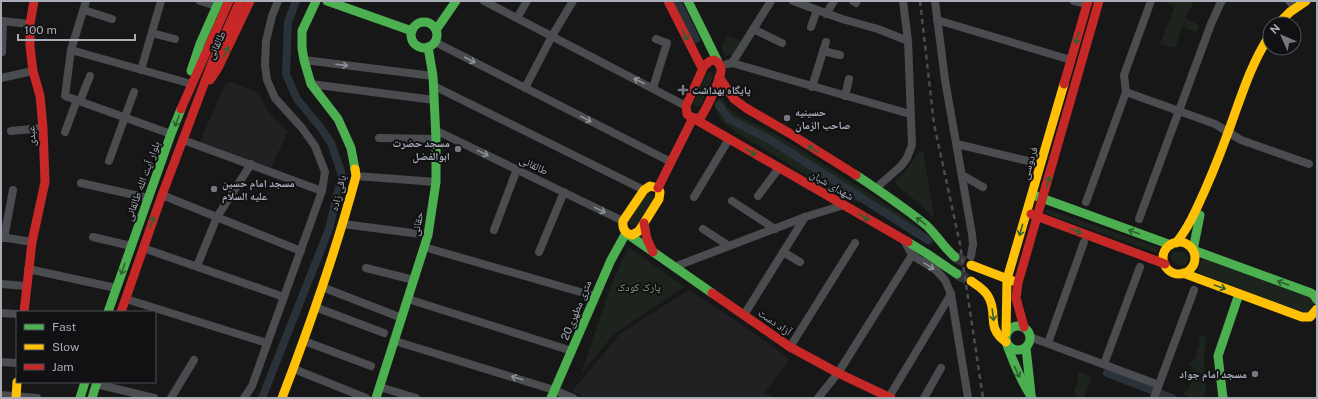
<svg xmlns="http://www.w3.org/2000/svg" width="1318" height="399" viewBox="0 0 1318 399" font-family="'Public Sans','Noto Naskh Arabic',sans-serif">
	<style>
		.built { fill: #212123 }
		.green { fill: #1d241e }
		.lines { fill: none; stroke-linecap: round; stroke-linejoin: round }
		.canal { stroke: #2a3239; stroke-width: 8 }
		.secondary-tunnel { stroke: #343537; stroke-width: 11; stroke-dasharray: 11 5.5; stroke-linecap: butt }
		.street { stroke: #4b4c50; stroke-width: 8 }
		.fast { stroke: #4caf50; stroke-width: 9 }
		.slow { stroke: #ffc107; stroke-width: 9 }
		.jam { stroke: #c62828; stroke-width: 9 }
		.rail { stroke: #4b4c4f; stroke-width: 2.5; stroke-dasharray: 5 4; stroke-linecap: butt }
		.oneway { stroke: #2e6032 }
		.oneway2 { stroke: #8c9099 }
		.poi-dot { fill: #757880; stroke: #111113; stroke-width: 1.5 }
		.labels { text-anchor: middle; dominant-baseline: central; stroke-width: 4; stroke-linejoin: round; paint-order: stroke }
		.street-label { font-size: 11px; fill: #a8adb8; stroke: #111113 }
		.poi-label { font-size: 11px; font-weight: bold; fill: #a8adb8; stroke: #111113; text-anchor: start }
		.park-label { font-size: 11px; fill: #7fa381; stroke: #111113 }
	</style>
	<rect width="100%" height="100%" fill="#171717"/>
	<g class="built">
		<polygon points="230,82 259,93 267,111 288,131 271,168 200,142 225,84"/>
		<polygon points="689,290 731,317 790,359 765,392 773,398 586,398 572,391 621,333"/>
	</g>
	<g class="green">
		<polygon points="1164,1 1194,1 1185,18 1199,25 1197,32 1182,27 1175,48 1160,44 1175,6"/>
		<polygon points="728,36 738,39 741,43 734,55 725,56 721,47"/>
		<polygon points="709,72 713,73 713,77 701,105 697,107 694,105 694,102 706,74"/>
		<polygon points="722,97 727,107 734,113 777,135 877,198 913,223 929,235 935,241 930,246 924,241 863,204 844,198 728,127 720,120 714,102"/>
		<polygon points="923,151 934,218 921,205 897,186 895,181 904,173 919,152"/>
		<polygon points="649,193 653,195 654,199 636,226 632,227 629,222 645,195"/>
		<polygon points="1047,209 1157,247 1159,249 1158,251 1155,252 1047,214 1046,211"/>
		<polygon points="628,247 685,287 614,334 581,374 611,286"/>
		<polygon points="1175,251 1182,252 1188,256 1188,261 1185,265 1177,264 1171,260 1171,256"/>
		<path d="M1203 260H1206L1309 297 1314 303V306L1306 314 1199 273C1196 268 1198 263 1203 260Z"/>
		<path d="M1201 335 1207 337C1205 347 1203 359 1204 370 1204 380 1209 389 1203 398H1193L1184 395 1185 390 1188 391 1194 373 1192 372 1194 367 1189 365 1192 359 1194 360 1200 342 1198 341Z"/>
		<polygon points="1078,371 1092,377 1084,398 1077,398 1074,390 1078,381"/>
	</g>
	<g class="lines">
		<g class="canal">
			<polyline points="677,1 696,39"/>
			<polyline points="719,105 729,119 769,139 928,240"/>
			<polyline points="1107,373 1172,398"/>
			<polyline points="262,398 329,229 342,175 331,143 321,128 297,99 286,74 288,22 296,1"/>
		</g>
		<g class="secondary-tunnel">
			<polyline points="955,257 971,265"/>
			<polyline points="957,274 971,281"/>
		</g>
		<g class="street">
			<polyline points="86,1 71,50 65,96 171,134"/>
			<polyline points="200,1 217,6"/>
			<polyline points="484,1 686,106"/>
			<polyline points="793,1 842,19 878,29 908,41"/>
			<polyline points="853,1 856,3"/>
			<polyline points="935,1 945,80 972,234 973,244 971,256"/>
			<polyline points="1074,1 1087,4"/>
			<polyline points="1289,1 1295,8"/>
			<polyline points="84,10 112,19"/>
			<polyline points="826,14 834,1"/>
			<polyline points="517,18 527,1"/>
			<polyline points="937,20 1071,60"/>
			<polyline points="1,21 30,24"/>
			<polyline points="811,27 817,10"/>
			<polyline points="753,29 782,43"/>
			<polyline points="152,33 175,39"/>
			<polyline points="435,42 671,162"/>
			<polyline points="71,50 188,83"/>
			<polyline points="823,51 840,55"/>
			<polyline points="2,52 3,21"/>
			<polyline points="304,60 433,76"/>
			<polyline points="732,63 910,114"/>
			<polyline points="727,64 732,63 771,1"/>
			<polyline points="141,70 161,1"/>
			<polyline points="1,78 33,71"/>
			<polyline points="311,84 434,100"/>
			<polyline points="434,86 644,190"/>
			<polyline points="812,87 826,42"/>
			<polyline points="525,88 552,36 573,1"/>
			<polyline points="653,88 667,43 656,39"/>
			<polyline points="1126,92 1215,124 1241,140 1309,164"/>
			<polyline points="845,96 849,79"/>
			<polyline points="80,101 90,76"/>
			<polyline points="435,130 623,221"/>
			<polyline points="11,131 43,128"/>
			<polyline points="65,132 77,100"/>
			<polyline points="379,138 436,139"/>
			<polyline points="183,140 322,191"/>
			<polyline points="957,144 1041,164"/>
			<polyline points="109,161 134,92"/>
			<polyline points="962,175 983,187"/>
			<polyline points="356,176 436,182"/>
			<polyline points="81,183 148,198"/>
			<polyline points="876,188 901,166 907,158 912,145 908,41 903,1"/>
			<polyline points="162,195 301,251"/>
			<polyline points="758,196 779,168"/>
			<polyline points="694,197 729,139"/>
			<polyline points="732,201 775,229"/>
			<polyline points="1086,202 1126,92 1124,75 1151,1"/>
			<polyline points="1139,219 1211,24 1220,4 1222,1"/>
			<polyline points="343,224 428,235"/>
			<polyline points="703,229 729,246"/>
			<polyline points="494,230 517,169"/>
			<polyline points="1,237 32,242"/>
			<polyline points="93,237 131,246"/>
			<polyline points="4,238 13,190"/>
			<polyline points="904,240 912,255 936,270 945,280 951,294 968,398"/>
			<polyline points="424,247 594,296"/>
			<polyline points="143,248 284,297"/>
			<polyline points="539,252 564,192"/>
			<polyline points="783,252 800,262"/>
			<polyline points="197,266 217,217 251,164"/>
			<polyline points="674,267 805,217 844,205"/>
			<polyline points="366,268 414,280"/>
			<polyline points="28,269 116,288"/>
			<polyline points="1,284 26,286"/>
			<polyline points="322,287 402,318"/>
			<polyline points="126,299 267,343"/>
			<polyline points="408,299 572,351"/>
			<polyline points="315,307 384,333"/>
			<polyline points="1,313 17,314"/>
			<polyline points="744,315 805,217"/>
			<polyline points="1030,337 1159,385"/>
			<polyline points="304,341 371,366"/>
			<polyline points="395,341 554,390 573,398"/>
			<polyline points="1048,343 1084,242"/>
			<polyline points="790,347 855,243"/>
			<polyline points="1,362 17,363"/>
			<polyline points="1104,364 1140,267"/>
			<polyline points="294,369 366,398"/>
			<polyline points="96,384 154,398"/>
			<polyline points="380,387 416,398"/>
			<polyline points="1,395 37,398"/>
			<polyline points="889,397 951,294"/>
			<polyline points="171,398 194,360"/>
			<polyline points="244,398 252,386 322,191 325,172 315,146 302,128 275,98 267,80 265,65 266,41 272,16 278,1"/>
			<polyline points="818,398 838,373 912,255"/>
			<polyline points="924,398 941,368"/>
			<polyline points="1154,398 1194,290"/>
		</g>
		<g class="fast">
			<polyline points="316,1 302,31 302,48 304,60 311,84 338,119 351,148 355,169"/>
			<polyline points="327,1 412,31"/>
			<polyline points="688,1 718,62"/>
			<circle cx="424" cy="35" r="13"/>
			<polyline points="436,30 456,1"/>
			<polyline points="191,71 200,44 219,1"/>
			<path d="M856 175C880 191 904 207 926 225 937 235 944 248 955 257"/>
			<polyline points="1036,196 1171,245"/>
			<polyline points="1200,215 1193,250 1311,293 1314,295 1317,300"/>
			<polyline points="908,242 926,253 957,274"/>
			<polyline points="108,312 171,134 181,109"/>
			<circle cx="1018" cy="338" r="12"/>
			<path d="M1007 345C1014 364 1021 381 1032 398"/>
			<polyline points="1026,348 1031,394"/>
			<polyline points="80,398 85,382"/>
			<polyline points="92,398 97,382"/>
			<polyline points="376,398 428,235 436,182 436,139 433,76 428,47"/>
			<polyline points="551,398 611,260 626,233 712,293"/>
			<polyline points="1223,398 1218,356 1239,294"/>
		</g>
		<g class="slow">
			<polyline points="1278,24 1290,12 1306,1"/>
			<path d="M650 186 658 188 660 192 659 199 639 231 632 235C625 233 622 229 623 221L644 190Z"/>
			<circle cx="1179" cy="258" r="16"/>
			<path d="M1176 243C1189 227 1197 208 1205 190 1216 165 1226 139 1235 113 1245 85 1254 59 1270 35"/>
			<polyline points="971,265 1013,281"/>
			<polyline points="1183,273 1302,317 1310,317 1317,309"/>
			<path d="M971 281C977 285 984 289 988 296 999 314 985 327 1006 342"/>
			<polyline points="1006,333 1007,279 1064,84"/>
			<polyline points="16,398 17,382"/>
			<path d="M282 398C310 325 336 251 356 176L355 169"/>
		</g>
		<g class="jam">
			<polyline points="668,1 702,68"/>
			<path d="M714 60C718 62 721 65 721 70 721 79 706 109 701 117 696 119 691 118 687 114L686 106 704 66 710 61Z"/>
			<polyline points="719,77 734,99 746,108 789,133 856,175"/>
			<polyline points="210,80 218,68 250,1"/>
			<polyline points="1064,84 1088,1"/>
			<polyline points="181,109 229,1"/>
			<polyline points="658,188 693,118 908,242"/>
			<polyline points="1031,214 1165,264"/>
			<polyline points="644,223 647,239 653,252"/>
			<polyline points="712,293 790,347 838,373 891,398"/>
			<polyline points="24,312 32,242 45,182 43,128 40,96 33,71 30,46 30,24 34,1"/>
			<polyline points="121,312 162,195 212,63 240,1"/>
			<polyline points="1024,327 1016,298 1018,283 1099,1"/>
		</g>
		<polyline class="rail" points="920,1 934,124 960,244 983,398"/>
	</g>
	<defs><path id="oneway-shaft" d="M-6 0H5M1.5-3L5.5 0L1.5 3" fill="none" stroke-width="1.6" stroke-linecap="round" stroke-linejoin="round"/></defs>
	<g class="oneway">
		<use href="#oneway-shaft" transform="translate(685 35) rotate(63)"/>
		<use href="#oneway-shaft" transform="translate(1077 38) rotate(106)"/>
		<use href="#oneway-shaft" transform="translate(226 52) rotate(-64)"/>
		<use href="#oneway-shaft" transform="translate(177 121) rotate(112)"/>
		<use href="#oneway-shaft" transform="translate(813 149) rotate(-148)"/>
		<use href="#oneway-shaft" transform="translate(751 152) rotate(30)"/>
		<use href="#oneway-shaft" transform="translate(1048 182) rotate(-74)"/>
		<use href="#oneway-shaft" transform="translate(864 217) rotate(30)"/>
		<use href="#oneway-shaft" transform="translate(921 221) rotate(-143)"/>
		<use href="#oneway-shaft" transform="translate(152 222) rotate(-70)"/>
		<use href="#oneway-shaft" transform="translate(1021 230) rotate(106)"/>
		<use href="#oneway-shaft" transform="translate(1076 231) rotate(21)"/>
		<use href="#oneway-shaft" transform="translate(1134 232) rotate(-160)"/>
		<use href="#oneway-shaft" transform="translate(123 269) rotate(109)"/>
		<use href="#oneway-shaft" transform="translate(1283 283) rotate(-160)"/>
		<use href="#oneway-shaft" transform="translate(1220 287) rotate(20)"/>
		<use href="#oneway-shaft" transform="translate(993 315) rotate(82)"/>
		<use href="#oneway-shaft" transform="translate(1017 372) rotate(65)"/>
	</g>
	<g class="oneway2">
		<use href="#oneway-shaft" transform="translate(470 60) rotate(27)"/>
		<use href="#oneway-shaft" transform="translate(342 65) rotate(7)"/>
		<use href="#oneway-shaft" transform="translate(639 81) rotate(-153)"/>
		<use href="#oneway-shaft" transform="translate(586 119) rotate(27)"/>
		<use href="#oneway-shaft" transform="translate(483 153) rotate(26)"/>
		<use href="#oneway-shaft" transform="translate(600 210) rotate(26)"/>
		<use href="#oneway-shaft" transform="translate(929 266) rotate(32)"/>
		<use href="#oneway-shaft" transform="translate(517 378) rotate(-163)"/>
	</g>
	<g class="poi-dot">
		<path d="M681 84h4v4h4v4h-4v4h-4v-4h-4v-4h4z"/>
		<circle cx="787" cy="118" r="4"/>
		<circle cx="458" cy="149" r="4"/>
		<circle cx="214" cy="189" r="4"/>
		<circle cx="1255" cy="374" r="4"/>
	</g>
	<g class="labels">
		<g class="street-label">
			<text transform="translate(216 45) rotate(-64)">طالقانی</text>
			<text transform="translate(31 136) rotate(-93)">عبدی</text>
			<text transform="translate(1029 163) rotate(-73)">فردوسی</text>
			<text transform="translate(534 165) rotate(26)">طالقانی</text>
			<text transform="translate(142 181) rotate(-70)">بلوار آیت الله طالقانی</text>
			<text transform="translate(832 185) rotate(30)">شهدای شبان</text>
			<text transform="translate(338 193) rotate(-76)">باقی زاده</text>
			<text transform="translate(417 224) rotate(-79)">حقانی</text>
			<text transform="translate(576 310) rotate(-68)">20متری مطهری</text>
			<text transform="translate(775 322) rotate(35)">آزاد دست</text>
		</g>
		<g class="poi-label">
			<text x="692" y="90">پایگاه بهداشت</text>
			<text x="795" y="112">حسینیه<tspan x="795" dy="13">صاحب الزمان</tspan></text>
			<text x="450" y="143" text-anchor="end">مسجد حضرت<tspan x="450" dy="13">ابوالفضل</tspan></text>
			<text x="222" y="183">مسجد امام حسین<tspan x="222" dy="13">علیه السلام</tspan></text>
			<text x="1247" y="374" text-anchor="end">مسجد امام جواد</text>
		</g>
		<g class="park-label">
			<text x="639" y="287">پارک کودک</text>
		</g>
	</g>
	<rect width="1318" height="399" fill="none" stroke="#a8adb8" stroke-width="4"/>
	<rect x="16" y="311" width="140" height="72" fill="#111113" stroke="#4d4f55"/>
	<rect x="24" y="324" width="20" height="6" fill="#4caf50" stroke="#4d4f55"/>
	<text x="52" y="331" font-size="12" fill="#a8adb8">Fast</text>
	<rect x="24" y="344" width="20" height="6" fill="#ffc107" stroke="#4d4f55"/>
	<text x="52" y="351" font-size="12" fill="#a8adb8">Slow</text>
	<rect x="24" y="364" width="20" height="6" fill="#c62828" stroke="#4d4f55"/>
	<text x="52" y="371" font-size="12" fill="#a8adb8">Jam</text>
	<g transform="translate(1282 36) rotate(315)"><circle r="19" fill="#111113" stroke="#4d4f55"/>
	<path d="M0-3L7 15L0 10L-7 15Z" fill="#757880"/>
	<text y="-6" font-size="11" font-weight="bold" text-anchor="middle" fill="#a8adb8">N</text>
	</g>
	<path d="M18 34v6h117v-6" fill="none" stroke="#a8adb8" stroke-width="2"/>
	<text x="24" y="34" font-size="12" fill="#a8adb8" stroke="#111113" stroke-width="3" paint-order="stroke">100 m</text>
</svg>
